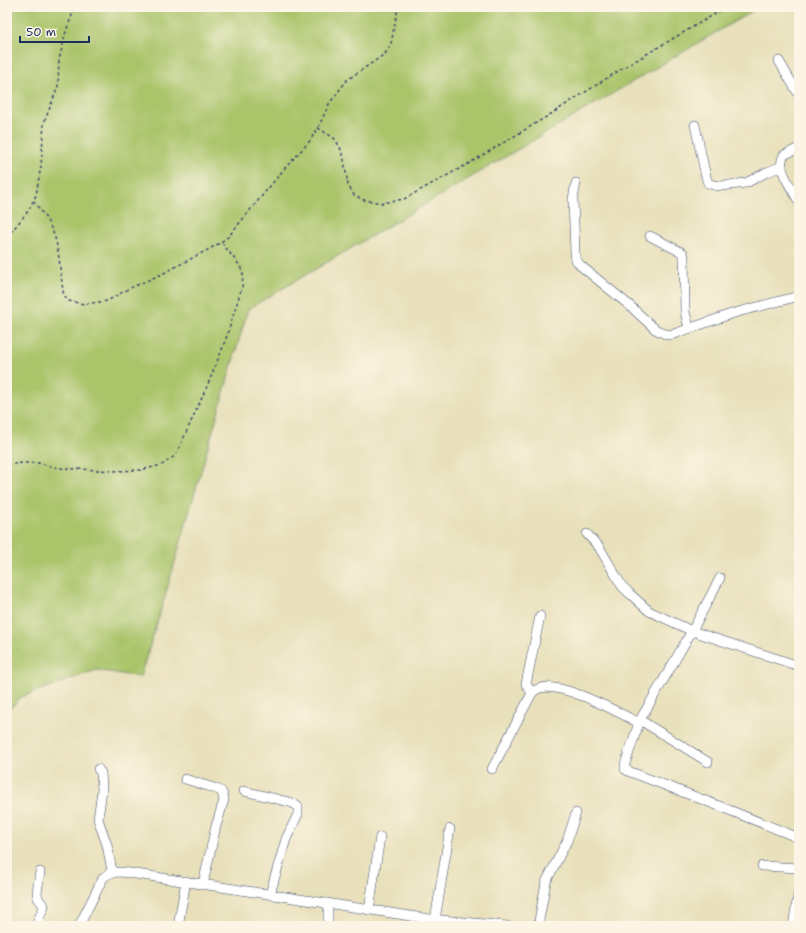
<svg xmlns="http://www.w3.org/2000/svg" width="806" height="933" viewBox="0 0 806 933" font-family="'Shantell Sans',sans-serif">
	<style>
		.green { fill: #aac46a; stroke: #627a64 }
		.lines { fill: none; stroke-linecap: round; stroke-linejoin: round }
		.street-casing { stroke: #3a4a6c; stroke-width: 10 }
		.path { stroke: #3a4a6c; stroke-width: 1.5; stroke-dasharray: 3 3; stroke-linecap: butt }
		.street { stroke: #fff; stroke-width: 9 }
	</style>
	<rect width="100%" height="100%" fill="#fcf5e5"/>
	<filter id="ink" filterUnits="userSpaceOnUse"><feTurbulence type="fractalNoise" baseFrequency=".025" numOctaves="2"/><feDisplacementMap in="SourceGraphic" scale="8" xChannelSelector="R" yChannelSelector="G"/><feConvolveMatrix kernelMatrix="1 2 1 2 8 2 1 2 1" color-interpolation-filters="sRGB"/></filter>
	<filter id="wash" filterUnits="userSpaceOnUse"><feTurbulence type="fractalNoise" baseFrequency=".012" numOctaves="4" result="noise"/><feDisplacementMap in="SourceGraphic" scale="16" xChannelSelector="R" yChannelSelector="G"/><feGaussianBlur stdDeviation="0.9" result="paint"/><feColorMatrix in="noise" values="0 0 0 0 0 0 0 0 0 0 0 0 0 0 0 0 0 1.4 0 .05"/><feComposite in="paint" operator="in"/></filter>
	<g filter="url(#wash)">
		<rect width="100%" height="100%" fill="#e8e0ba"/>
		<polygon class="green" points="7,7 759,7 248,309 161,610 140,677 96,670 21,697 7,712"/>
	</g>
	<g filter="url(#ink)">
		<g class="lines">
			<defs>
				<g id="street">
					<polyline points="779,61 799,95"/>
					<polyline points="695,125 706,177 708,183 713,185 721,186 746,183 765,173 782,166"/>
					<path d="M799 148 784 155C775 168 793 189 799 202"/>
					<polyline points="576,183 573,199 575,252 576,260 581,266 629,305 655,329 665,334 671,335 734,313 799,296"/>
					<polyline points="650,236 683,253 684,257 685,312 689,328"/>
					<polyline points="587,534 599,547 622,586 629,593 649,611 692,631 799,666"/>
					<polyline points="720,578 692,631 640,720 625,764 625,769 628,771 719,806 799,838"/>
					<polyline points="532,693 526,684 540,616"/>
					<polyline points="640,720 708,762"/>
					<polyline points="98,769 101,773 102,790 98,819 107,845 112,871"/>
					<path d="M492 769 532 693C534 691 537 689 540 688 563 682 618 712 639 723"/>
					<polyline points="185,779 214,788 221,791 223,795 224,800 216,826 203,884"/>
					<polyline points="244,791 293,803 298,807 298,814 286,839 270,894"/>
					<polyline points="762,866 799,868"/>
					<polyline points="328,903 328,926"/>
					<polyline points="369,910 380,837"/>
					<polyline points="435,920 450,829"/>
					<polyline points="36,926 44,906 38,898 37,893 40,872"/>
					<path d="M79 926 103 878C109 872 114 872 123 872L430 919 507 926"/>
					<polyline points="178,926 186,881"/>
					<polyline points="538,926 546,882 567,841 576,813"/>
					<polyline points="793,926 799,890"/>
				</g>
			</defs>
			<use href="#street" class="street-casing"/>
			<g class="path">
				<path d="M702 7C709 10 720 11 728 7"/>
				<polyline points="318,128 334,138 340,147 344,160 348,185 354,195 364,200 382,203 404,199 468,164 551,114 623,68 725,8"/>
				<path d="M34 201C40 210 47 219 52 230 60 247 60 277 64 296L69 301 84 304 107 301 128 289 162 274 215 246 228 237 285 168 309 142 318 128 329 104 347 80 385 54 391 44 398 7"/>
				<polyline points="7,237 29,210 36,195 41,166 44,123 58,86 59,60 66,31 75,7"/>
				<polyline points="7,465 22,463 38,463 59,468 117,471 141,470 162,465 176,455 208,384 225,342 242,287 243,274 240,266 222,243"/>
			</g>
			<use href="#street" class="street"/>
		</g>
	</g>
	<rect width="806" height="933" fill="none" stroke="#fcf5e5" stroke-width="24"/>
	<path d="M20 36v6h69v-6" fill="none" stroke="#1b2f5e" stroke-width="2"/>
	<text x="26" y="36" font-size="12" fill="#1b2f5e" stroke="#fcf5e5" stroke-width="3" paint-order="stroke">50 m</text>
</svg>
